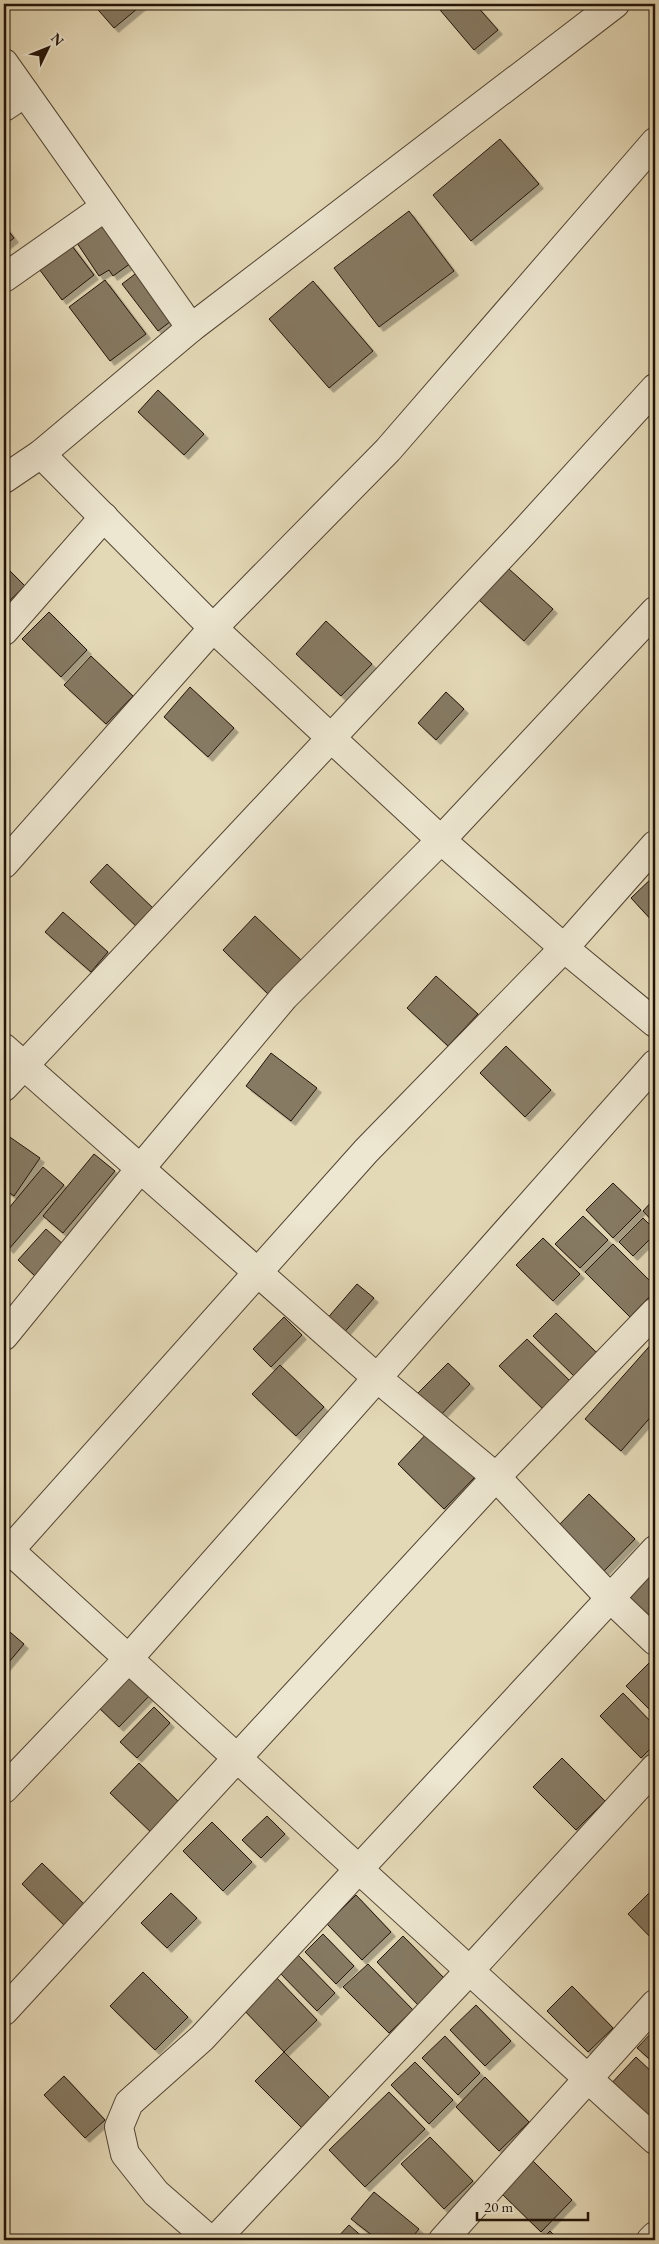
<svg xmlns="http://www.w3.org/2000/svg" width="659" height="2244" viewBox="0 0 659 2244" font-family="'EB Garamond',serif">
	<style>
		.building { fill: #867a63; stroke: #211307; filter: url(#shadow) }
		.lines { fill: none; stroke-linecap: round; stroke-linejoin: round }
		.minor-casing { stroke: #524433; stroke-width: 30 }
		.minor { stroke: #ede6d0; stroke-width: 28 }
	</style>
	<defs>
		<filter id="shadow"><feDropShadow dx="4.5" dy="4.5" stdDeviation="0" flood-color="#0004"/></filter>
	</defs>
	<rect width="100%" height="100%" fill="#e4d9b7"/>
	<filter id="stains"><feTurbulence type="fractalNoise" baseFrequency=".004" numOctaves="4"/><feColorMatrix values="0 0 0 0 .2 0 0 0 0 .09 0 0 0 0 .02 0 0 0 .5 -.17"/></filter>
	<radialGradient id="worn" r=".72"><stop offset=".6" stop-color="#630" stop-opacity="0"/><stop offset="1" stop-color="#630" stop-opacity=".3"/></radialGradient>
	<g class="building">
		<polygon points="93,4 143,4 114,28"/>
		<polygon points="435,4 475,4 498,30 474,50"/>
		<polygon points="500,139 539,184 471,241 433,195"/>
		<polygon points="409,211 454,271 379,327 334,268"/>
		<polygon points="105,220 134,261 113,276 109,270 99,276 75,240"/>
		<polygon points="4,225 14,238 4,246"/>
		<polygon points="66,238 94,275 62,300 34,262"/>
		<polygon points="143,268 179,315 158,331 122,284"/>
		<polygon points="105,280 146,334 110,361 69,307"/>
		<polygon points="313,281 373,351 329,388 269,319"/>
		<polygon points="158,390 204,434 184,455 138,412"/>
		<polygon points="4,565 25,586 5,605 4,604"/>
		<polygon points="509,569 553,609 524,641 479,600"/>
		<polygon points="49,612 87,650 61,677 22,639"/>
		<polygon points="326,621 372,664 341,696 296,654"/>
		<polygon points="91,656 133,696 106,724 64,685"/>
		<polygon points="190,687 234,728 208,757 164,717"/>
		<polygon points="446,692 464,709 436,740 418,723"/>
		<polygon points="107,864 155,910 138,928 90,882"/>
		<polygon points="655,875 655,924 631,898"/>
		<polygon points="63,912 108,952 91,972 45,932"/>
		<polygon points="255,916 302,961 269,995 223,950"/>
		<polygon points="436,976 478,1014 448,1046 407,1008"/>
		<polygon points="506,1046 551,1090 525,1117 480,1073"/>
		<polygon points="271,1053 317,1088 291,1121 246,1086"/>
		<polygon points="4,1133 40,1158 14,1196 4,1189"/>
		<polygon points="94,1154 115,1171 63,1233 43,1216"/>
		<polygon points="43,1167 64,1185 9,1249 4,1244 4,1214"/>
		<polygon points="613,1183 641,1210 613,1238 586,1210"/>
		<polygon points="655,1198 655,1224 643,1211"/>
		<polygon points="583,1216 608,1240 580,1268 555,1244"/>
		<polygon points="643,1218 655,1230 655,1234 633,1256 619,1242"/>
		<polygon points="46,1229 64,1245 35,1276 18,1260"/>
		<polygon points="543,1238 580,1274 553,1301 516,1265"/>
		<polygon points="613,1244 655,1286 655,1291 630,1317 585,1272"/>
		<polygon points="357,1284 374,1298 342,1335 325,1321"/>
		<polygon points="556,1313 598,1354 575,1377 533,1336"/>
		<polygon points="284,1317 302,1335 271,1367 253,1349"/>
		<polygon points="527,1339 571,1382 544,1410 499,1366"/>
		<polygon points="655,1340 655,1412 621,1451 585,1419"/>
		<polygon points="448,1363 470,1384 439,1417 416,1395"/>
		<polygon points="280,1365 324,1407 296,1436 252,1394"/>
		<polygon points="430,1430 476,1476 444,1509 398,1464"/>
		<polygon points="589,1494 635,1539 604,1571 558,1526"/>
		<polygon points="654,1573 655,1574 655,1625 628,1597"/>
		<polygon points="4,1627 24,1644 4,1668"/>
		<polygon points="655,1657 655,1715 626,1686"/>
		<polygon points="130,1670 152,1693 119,1727 96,1705"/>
		<polygon points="623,1693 655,1726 655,1744 641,1758 600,1716"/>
		<polygon points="154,1707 170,1723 137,1758 120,1742"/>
		<polygon points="562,1758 605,1801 576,1830 533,1787"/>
		<polygon points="139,1763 184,1807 155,1836 110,1793"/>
		<polygon points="267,1816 285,1834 261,1858 242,1840"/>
		<polygon points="212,1822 252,1862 223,1891 183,1851"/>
		<polygon points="42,1863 87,1907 67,1928 22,1884"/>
		<polygon points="652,1890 655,1894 655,1942 628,1914"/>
		<polygon points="171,1893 197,1918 167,1948 141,1923"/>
		<polygon points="356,1895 391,1932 362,1960 327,1924"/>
		<polygon points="323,1934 354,1966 336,1984 305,1952"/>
		<polygon points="403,1936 445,1979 418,2005 377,1962"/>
		<polygon points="297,1954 335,1993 317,2011 279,1972"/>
		<polygon points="368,1964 413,2010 389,2033 343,1987"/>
		<polygon points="143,1972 188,2017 155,2050 110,2006"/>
		<polygon points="275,1976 317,2020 284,2052 242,2008"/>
		<polygon points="572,1986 613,2028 588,2052 547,2011"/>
		<polygon points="476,2005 511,2041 485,2066 450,2030"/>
		<polygon points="655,2029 655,2064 637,2048"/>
		<polygon points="445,2036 480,2073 458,2095 422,2058"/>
		<polygon points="284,2052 331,2099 302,2128 255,2081"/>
		<polygon points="636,2057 655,2075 655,2115 646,2124 608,2087"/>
		<polygon points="415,2062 453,2100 429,2124 391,2085"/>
		<polygon points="64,2076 105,2120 85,2138 44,2095"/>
		<polygon points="485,2077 529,2122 499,2151 456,2107"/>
		<polygon points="389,2092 425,2129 365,2187 329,2150"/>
		<polygon points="430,2137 473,2181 444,2209 401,2164"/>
		<polygon points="532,2160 572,2200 541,2232 501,2193"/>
		<polygon points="374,2192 419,2229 410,2240 378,2240 351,2219"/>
		<polygon points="349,2225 366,2240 335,2240"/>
		<polygon points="550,2231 559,2240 541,2240"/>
	</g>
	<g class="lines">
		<defs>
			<g id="minor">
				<polyline points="4,63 191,328"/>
				<polyline points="4,107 25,93"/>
				<polyline points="4,278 105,207"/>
				<polyline points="41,454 213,628 331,738 441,840 564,948 655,1023"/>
				<polyline points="4,479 41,454 191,328 615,4"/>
				<polyline points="4,631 104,517"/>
				<polyline points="4,864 213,628 388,450 655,142"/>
				<polyline points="4,1048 376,1377 496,1477 610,1598 655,1641"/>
				<polyline points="4,1087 523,533 655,388"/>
				<polyline points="4,1336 140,1169 284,997 441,840 655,611"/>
				<polyline points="4,1545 655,2140"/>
				<polyline points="9,1551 366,1151 564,948 655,845"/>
				<polyline points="4,1789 129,1658 655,1064"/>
				<polyline points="4,2011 496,1477 655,1312"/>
				<polyline points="210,2240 156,2193 125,2154 119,2127 129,2103 202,2038 655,1550"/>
				<polyline points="215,2240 471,1969 655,1768"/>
				<polyline points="443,2240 655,2004"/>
				<polyline points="651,2240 655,2236"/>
			</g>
		</defs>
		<use href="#minor" class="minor-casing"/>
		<use href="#minor" class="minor"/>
	</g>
	<rect width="659" height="2244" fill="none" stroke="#e4d9b7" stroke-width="20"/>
	<rect x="5" y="5" width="649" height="2234" fill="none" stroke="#211307" stroke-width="2.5"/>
	<rect x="10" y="10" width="639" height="2224" fill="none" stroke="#211307"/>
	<g transform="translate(48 48) rotate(47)" stroke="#ede6d0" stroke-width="4" paint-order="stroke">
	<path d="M0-4L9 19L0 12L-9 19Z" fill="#211307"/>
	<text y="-8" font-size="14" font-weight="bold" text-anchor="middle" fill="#211307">N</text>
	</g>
	<path d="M477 2212v8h111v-8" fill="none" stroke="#211307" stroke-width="2.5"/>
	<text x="484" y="2212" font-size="15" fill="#211307" stroke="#ede6d0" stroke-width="4" paint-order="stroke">20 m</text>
	<rect width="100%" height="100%" filter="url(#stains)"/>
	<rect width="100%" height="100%" fill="url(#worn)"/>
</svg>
